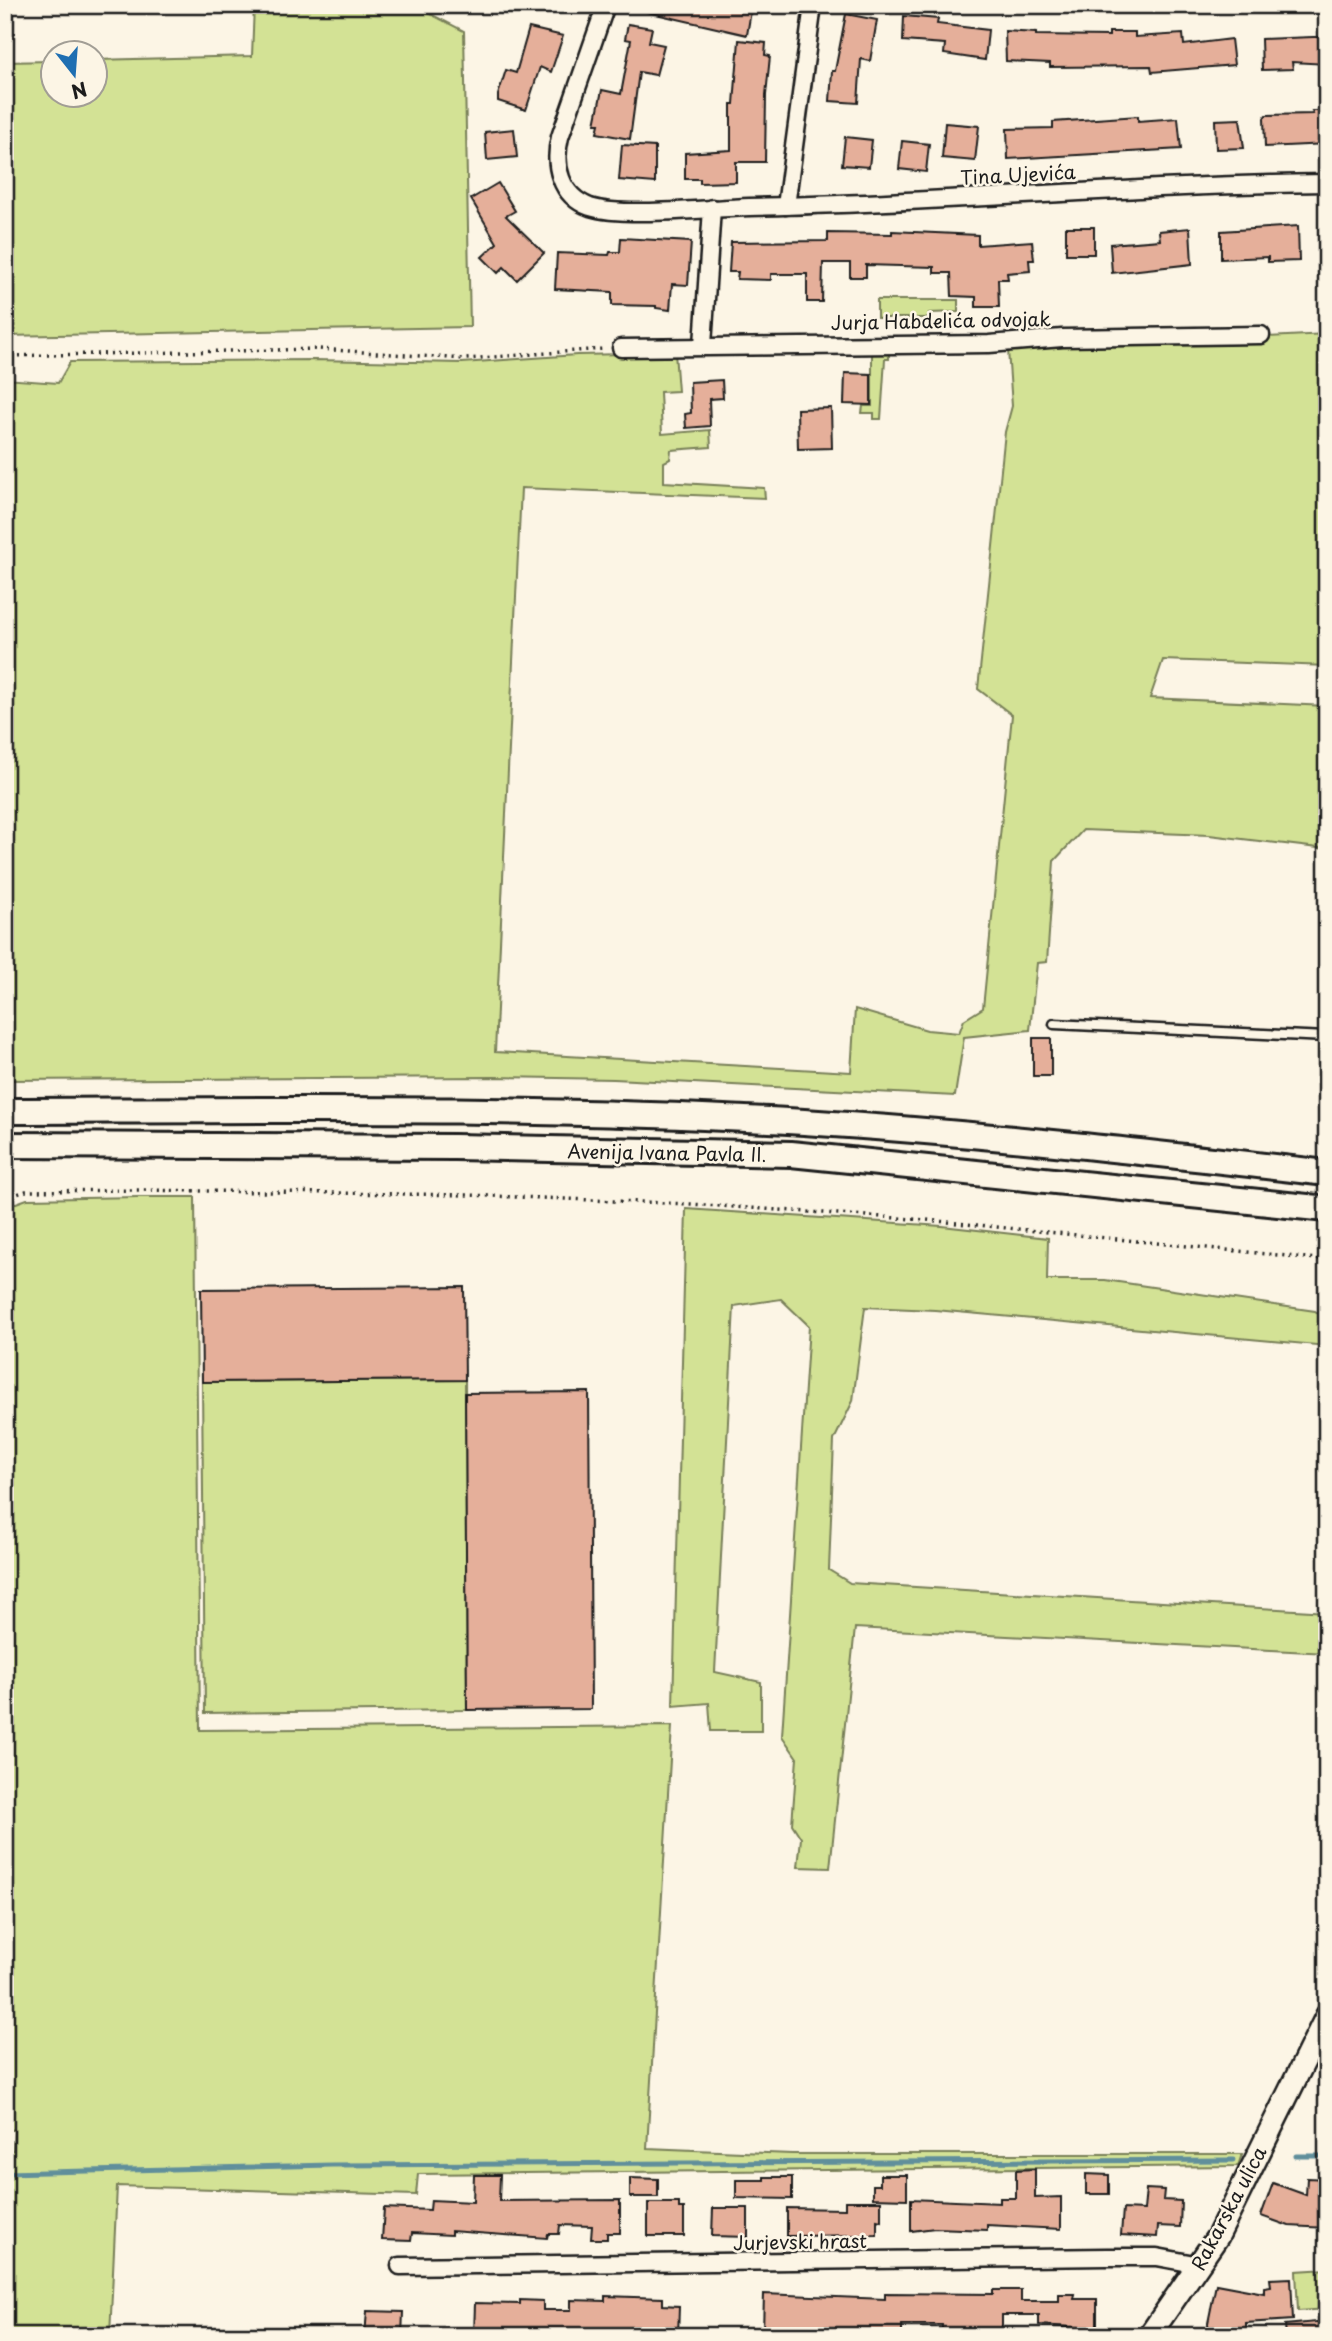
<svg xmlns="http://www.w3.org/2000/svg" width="1332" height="2341" viewBox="0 0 1332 2341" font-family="'Playpen Sans',sans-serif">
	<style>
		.green { fill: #d3e295; stroke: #787f58; stroke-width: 2 }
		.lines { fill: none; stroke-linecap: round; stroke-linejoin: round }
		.stream { stroke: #618f9b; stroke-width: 5 }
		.building { fill: #e5af9a; stroke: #1c1c1c; stroke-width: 2 }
		.lane-casing { stroke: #1c1c1c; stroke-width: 13 }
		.street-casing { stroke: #1c1c1c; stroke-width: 21 }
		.secondary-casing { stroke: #1c1c1c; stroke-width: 26 }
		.primary-casing { stroke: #1c1c1c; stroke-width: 30 }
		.path { stroke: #1c1c1c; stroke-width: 3.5; stroke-dasharray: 2 5; stroke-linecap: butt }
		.lane { stroke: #fcf5e5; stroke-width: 8 }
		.street { stroke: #fcf5e5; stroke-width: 16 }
		.secondary { stroke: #fcf5e5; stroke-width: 21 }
		.primary { stroke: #fcf5e5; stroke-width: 24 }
		.labels { text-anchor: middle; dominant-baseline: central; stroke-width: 5; stroke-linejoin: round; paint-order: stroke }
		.street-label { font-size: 19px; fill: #1c1c1c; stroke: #fcf5e5 }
	</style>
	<rect width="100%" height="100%" fill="#fcf5e5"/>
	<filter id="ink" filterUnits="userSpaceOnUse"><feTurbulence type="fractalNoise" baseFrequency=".0143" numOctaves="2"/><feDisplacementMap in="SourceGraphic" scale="14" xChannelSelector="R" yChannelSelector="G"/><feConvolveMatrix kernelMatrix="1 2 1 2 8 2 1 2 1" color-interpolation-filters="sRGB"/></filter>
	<g filter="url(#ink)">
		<g class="green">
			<polygon points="254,5 413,5 464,31 470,327 5,336 5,62 52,61 52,94 94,94 95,60 252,56"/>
			<polygon points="877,300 958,300 958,312 929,313 929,318 877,318"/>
			<polygon points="1327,334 1327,666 1163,660 1150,698 1327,706 1327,849 1209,835 1083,830 1054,861 1047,962 1037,963 1030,1030 964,1037 955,1096 614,1079 494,1077 5,1080 5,379 58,383 70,362 314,360 462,363 577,355 675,353 678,391 660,392 662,434 710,430 711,447 671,450 670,459 664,462 664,482 764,488 765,498 521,488 495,1052 851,1072 855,1009 927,1030 959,1033 964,1020 983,1008 1012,715 978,689 1005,432 1012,406 1008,350"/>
			<polygon points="889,351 889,359 885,359 881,419 874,419 874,413 862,413 863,406 872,406 872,352"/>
			<polygon points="139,1197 195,1197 200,1730 672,1726 647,2148 792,2154 1242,2154 1238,2166 418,2174 416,2195 117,2186 110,2336 5,2336 5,2151 13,2150 14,2130 5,2129 5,1207 27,1199"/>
			<polygon points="686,1209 942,1226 1048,1238 1047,1280 1105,1280 1315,1311 1327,1319 1327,1346 935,1310 865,1307 853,1401 834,1440 829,1570 850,1583 1327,1612 1327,1653 855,1628 830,1868 798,1867 801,1838 792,1824 797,1758 782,1736 809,1326 781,1299 734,1306 715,1672 761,1682 761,1731 711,1731 709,1703 673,1706"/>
			<polygon points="465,1380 467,1710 205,1713 202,1382"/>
			<polygon points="1327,2269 1327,2309 1298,2311 1296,2271"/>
		</g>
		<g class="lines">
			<g class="stream">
				<polyline points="1296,2156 1327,2156"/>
				<polyline points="5,2173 332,2165 1233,2160"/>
			</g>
		</g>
		<g class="building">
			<polygon points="648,5 752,5 747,35 647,12"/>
			<polygon points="846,14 877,20 870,61 861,59 858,103 830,101 832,71 835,71"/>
			<polygon points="904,16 938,19 937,24 988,30 985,60 944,54 945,44 903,41"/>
			<polygon points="628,24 652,28 649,42 664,45 656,75 639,72 630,139 597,133 599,124 595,124 602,90 621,94 631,40 625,39"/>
			<polygon points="529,28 563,36 551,72 540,67 526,110 498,101 498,95 506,70 516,73"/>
			<polygon points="1005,31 1036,33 1036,35 1109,36 1109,32 1135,32 1135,37 1183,34 1184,45 1231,39 1234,65 1152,72 1151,66 1050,67 1050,63 1006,61"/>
			<polygon points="1313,37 1327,37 1327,64 1292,62 1293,69 1262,70 1261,39"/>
			<polygon points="739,40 766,43 765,55 770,56 766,95 765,162 736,162 736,182 700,183 700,179 685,179 685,153 731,150 731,104 734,104"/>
			<polygon points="1312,111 1327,111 1327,144 1265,147 1264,118 1266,115 1313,114"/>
			<polygon points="1138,116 1138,121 1178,118 1181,149 1008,159 1007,129 1053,128 1053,122"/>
			<polygon points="1240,119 1244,148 1216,149 1215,120"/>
			<polygon points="945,123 979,126 975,161 942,158"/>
			<polygon points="514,129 517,157 487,160 485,132"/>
			<polygon points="845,137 872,140 869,167 842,165"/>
			<polygon points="902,141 929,144 926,172 899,169"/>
			<polygon points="622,145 655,147 655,183 619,180"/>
			<polygon points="498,183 515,211 506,216 544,253 517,280 504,267 498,273 482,257 497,243 471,199"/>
			<polygon points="1298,226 1299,261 1268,262 1268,257 1221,259 1221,231"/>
			<rect x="1066" y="227" width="28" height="27"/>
			<polygon points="1190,228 1192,264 1112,273 1110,244 1160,240 1159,231"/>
			<polygon points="892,231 978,235 978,245 1032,241 1034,260 1029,260 1030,271 1007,273 1008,279 998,279 999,307 976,307 976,297 952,296 951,273 934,273 934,267 866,265 866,277 850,277 850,263 823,263 822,302 807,302 807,274 771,274 771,280 737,279 738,272 729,272 731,242 828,241 828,233 892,234"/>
			<polygon points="621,238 691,242 688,285 672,284 670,310 656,308 656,306 612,305 612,292 555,289 557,253 609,255 610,252 620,252"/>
			<polygon points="845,373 871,374 871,405 844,404"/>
			<polygon points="722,380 723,398 709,399 710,426 686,428 685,414 691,413 690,382"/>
			<polygon points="831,408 832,448 798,449 797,409"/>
			<rect x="1033" y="1038" width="18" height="38"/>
			<polygon points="464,1287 465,1380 202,1382 201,1289"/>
			<polygon points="589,1392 591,1709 467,1710 465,1393"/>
			<polygon points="1035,2169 1035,2198 1061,2197 1061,2229 987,2225 987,2230 935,2228 911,2231 911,2199 1000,2203 1000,2198 1016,2198 1016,2170"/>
			<polygon points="1086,2174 1109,2175 1109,2194 1086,2194"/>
			<polygon points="474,2175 500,2175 499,2201 620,2200 620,2233 607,2233 607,2239 591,2239 592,2226 560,2225 559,2234 548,2234 547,2238 451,2231 451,2235 412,2233 411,2241 382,2240 384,2208 430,2210 431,2200 473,2202"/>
			<polygon points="880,2175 907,2175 907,2199 873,2198 873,2185 880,2185"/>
			<polygon points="764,2177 792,2177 792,2199 736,2198 736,2180 764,2180"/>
			<polygon points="630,2178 658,2179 658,2197 630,2197"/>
			<polygon points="1307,2178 1327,2179 1327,2228 1289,2226 1261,2216 1273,2183 1306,2195"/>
			<polygon points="1146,2189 1164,2190 1163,2200 1181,2201 1180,2227 1158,2226 1157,2237 1121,2235 1123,2209 1144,2210"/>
			<polygon points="845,2201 881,2201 881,2221 877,2220 877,2235 787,2236 787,2208 845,2209"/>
			<polygon points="648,2203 679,2203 679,2208 684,2208 684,2236 648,2236"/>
			<polygon points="713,2208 748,2208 748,2237 712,2236"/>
			<polygon points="1291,2278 1293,2320 1246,2323 1246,2336 1209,2336 1208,2323 1216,2284 1264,2293 1264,2287 1271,2286 1270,2279"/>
			<polygon points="993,2290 1021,2290 1021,2301 1059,2301 1059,2294 1075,2294 1074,2299 1097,2299 1097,2329 1039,2325 1039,2315 1002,2315 1002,2336 942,2336 942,2325 902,2325 902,2336 848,2336 848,2333 792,2329 792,2333 763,2332 764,2294 885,2299 885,2293 993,2294"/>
			<polygon points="605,2296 663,2298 663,2305 679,2306 678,2336 600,2333 474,2336 475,2303 520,2304 520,2300 543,2301 543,2310 571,2310 571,2300 605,2301"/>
			<polygon points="367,2311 403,2312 402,2336 365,2336"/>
			<polygon points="1327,2321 1327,2336 1286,2336 1285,2325"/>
		</g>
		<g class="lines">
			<defs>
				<polyline id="lane" points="1054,1024 1327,1037"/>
				<g id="street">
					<path d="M606 5 560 137C553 165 560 196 590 207 624 218 709 208 749 207 942 203 1134 185 1327 183"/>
					<polyline points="786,206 813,5"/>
					<polyline points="703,345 712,208"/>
					<polyline points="621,348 989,344 1062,338 1261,335"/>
					<polyline points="400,2266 1107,2257 1157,2257 1200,2265"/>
				</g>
				<polyline id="secondary" points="1149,2336 1218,2236 1327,2015"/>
				<g id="primary">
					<path d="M5 1111C271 1110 538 1106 804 1122 978 1133 1153 1153 1327 1173"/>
					<polyline points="5,1145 454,1147 791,1154 1327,1209"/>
				</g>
			</defs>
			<use href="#lane" class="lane-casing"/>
			<use href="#street" class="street-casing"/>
			<use href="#secondary" class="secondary-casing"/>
			<use href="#primary" class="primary-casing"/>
			<g class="path">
				<polyline points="5,356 319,349 465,359 604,349"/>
				<polyline points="5,1198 26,1191 140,1190 467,1195 690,1204 927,1220 1327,1260"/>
			</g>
			<use href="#lane" class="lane"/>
			<use href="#street" class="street"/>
			<use href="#secondary" class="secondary"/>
			<use href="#primary" class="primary"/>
		</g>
	</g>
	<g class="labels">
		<g class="street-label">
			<text transform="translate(1018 174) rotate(-3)">Tina Ujevića</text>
			<text transform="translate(941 320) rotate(-1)">Jurja Habdelića odvojak</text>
			<text transform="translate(667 1152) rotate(1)">Avenija Ivana Pavla II.</text>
			<text transform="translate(1228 2208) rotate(-62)">Rakarska ulica</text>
			<text transform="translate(800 2241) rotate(-1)">Jurjevski hrast</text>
		</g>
	</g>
	<rect width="1332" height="2341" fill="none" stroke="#fcf5e5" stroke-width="28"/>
	<rect x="14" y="14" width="1304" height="2313" fill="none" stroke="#1c1c1c" stroke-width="2.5" filter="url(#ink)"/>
	<g transform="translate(74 74) rotate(163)"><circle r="33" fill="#fcf5e5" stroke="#a29e95" stroke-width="2"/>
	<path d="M0-5L12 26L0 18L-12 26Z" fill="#1f6fb2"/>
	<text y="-10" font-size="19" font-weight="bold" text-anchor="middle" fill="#1c1c1c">N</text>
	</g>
</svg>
